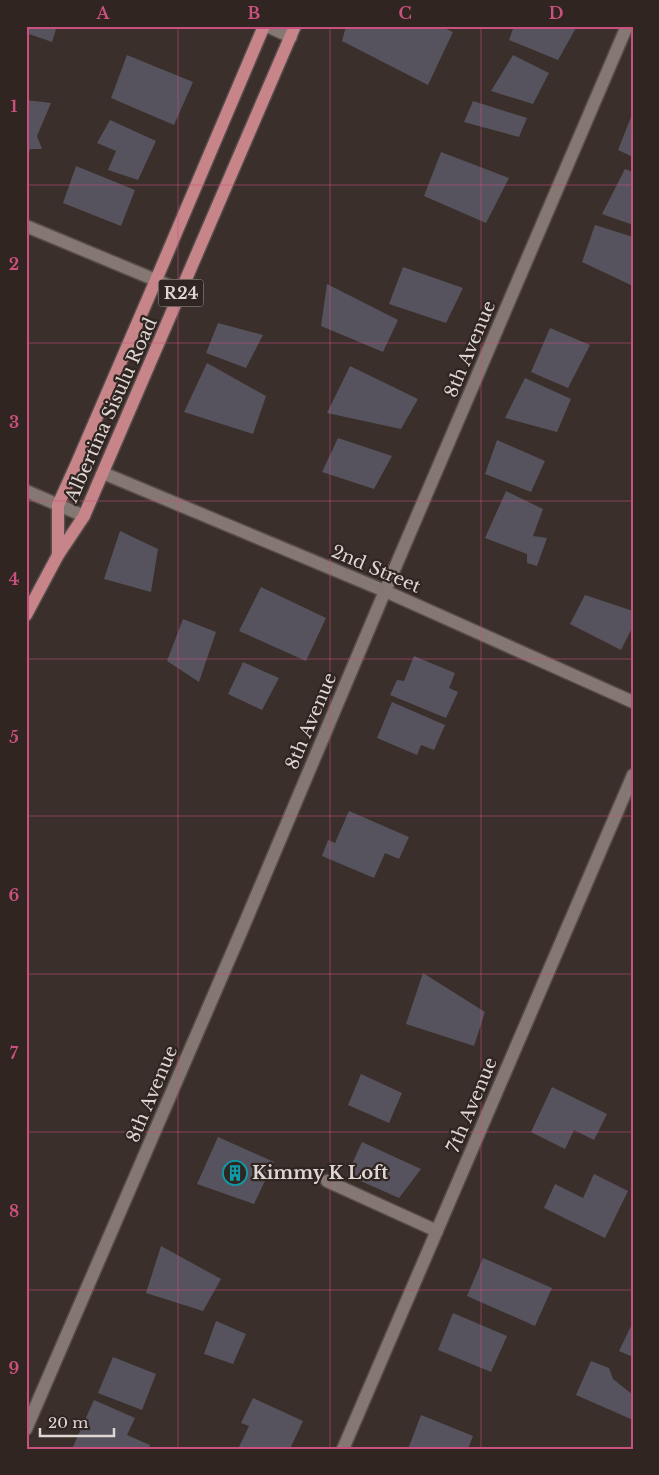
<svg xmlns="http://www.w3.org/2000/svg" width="659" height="1475" viewBox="0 0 659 1475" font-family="'Libre Baskerville',serif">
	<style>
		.building { fill: #56535e }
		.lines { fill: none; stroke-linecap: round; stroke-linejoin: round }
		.minor-casing { stroke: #564c49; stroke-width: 15 }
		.major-casing { stroke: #564c49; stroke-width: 15 }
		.minor { stroke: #857772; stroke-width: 12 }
		.major { stroke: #c78589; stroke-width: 12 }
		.grid { fill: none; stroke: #ca517f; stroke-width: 1; stroke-opacity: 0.55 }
		.labels { text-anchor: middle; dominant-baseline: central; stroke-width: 4.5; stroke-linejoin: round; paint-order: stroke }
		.shield { fill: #302521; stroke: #a9a19e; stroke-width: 1 }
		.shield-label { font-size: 16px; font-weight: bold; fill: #ddd6d3 }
		.street-label { font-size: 18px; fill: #ddd6d3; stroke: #302521 }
		.poi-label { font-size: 18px; font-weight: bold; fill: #ddd6d3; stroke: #302521; text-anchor: start }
		.neatline { fill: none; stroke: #ca517f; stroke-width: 2 }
		.grid-label { font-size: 16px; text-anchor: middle; font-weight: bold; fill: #ca517f }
	</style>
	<rect width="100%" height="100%" fill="#3a2f2a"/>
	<g class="building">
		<polygon points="26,26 57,26 52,42 26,33"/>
		<polygon points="346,26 440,26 453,32 428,85 342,41"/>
		<polygon points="514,26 577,26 558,60 509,40"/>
		<polygon points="127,55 193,82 174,125 111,98"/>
		<polygon points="513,55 549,73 533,104 491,91"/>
		<polygon points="26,100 51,103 37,136 42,149 30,149 27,160"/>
		<polygon points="473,101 527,118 519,137 464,122"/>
		<polygon points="633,112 633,157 618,150"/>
		<polygon points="110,120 156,141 138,180 108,170 116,151 97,143"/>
		<polygon points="441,152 509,178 486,223 424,196"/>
		<polygon points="76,166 135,190 121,226 63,203"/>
		<polygon points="625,169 633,172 633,225 602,214"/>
		<polygon points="595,225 633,237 633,286 582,262"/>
		<polygon points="403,267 463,288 446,323 389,304"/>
		<polygon points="327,284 398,320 383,352 321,326"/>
		<polygon points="218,323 263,335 246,368 206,353"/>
		<polygon points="550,328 590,345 568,388 531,372"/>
		<polygon points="207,363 266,396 253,434 184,412"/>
		<polygon points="350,366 418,399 401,429 327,413"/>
		<polygon points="525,378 571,399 557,432 505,418"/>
		<polygon points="338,438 392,456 374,489 322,472"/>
		<polygon points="497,440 545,461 531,492 485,474"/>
		<polygon points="506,491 543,509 533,536 547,538 537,566 527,563 527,554 485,538"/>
		<polygon points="120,531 158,549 151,592 104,579"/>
		<polygon points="261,587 326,618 306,661 239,631"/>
		<polygon points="585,595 633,611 633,626 621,650 570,624"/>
		<polygon points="183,619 216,632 199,682 167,661"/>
		<polygon points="414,656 455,673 449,688 458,692 446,718 390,695 397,680 404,681"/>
		<polygon points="243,662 279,678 262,710 228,694"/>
		<polygon points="392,702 445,725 434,750 421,745 417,755 377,738"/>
		<polygon points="349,811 409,837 399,859 385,853 374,878 322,856 328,840 335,843"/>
		<polygon points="423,973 485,1012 474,1046 406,1024"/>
		<polygon points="361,1074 402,1093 389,1123 348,1105"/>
		<polygon points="552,1087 607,1114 594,1140 574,1130 565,1149 531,1132"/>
		<polygon points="218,1137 274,1162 254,1204 197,1184"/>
		<polygon points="362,1142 421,1169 399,1198 347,1175"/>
		<polygon points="594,1174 628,1191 605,1238 544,1208 555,1184 583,1198"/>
		<polygon points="161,1246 221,1279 203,1311 146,1293"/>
		<polygon points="483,1258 552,1288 535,1326 467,1296"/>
		<polygon points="453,1313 507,1336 491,1372 438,1350"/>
		<polygon points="216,1321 246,1334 233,1364 204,1354"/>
		<polygon points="633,1322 633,1357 619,1351"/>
		<polygon points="113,1357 156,1374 142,1410 98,1393"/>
		<polygon points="591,1361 609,1368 613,1379 633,1395 633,1420 576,1395"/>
		<polygon points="253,1398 303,1421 290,1449 238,1449 249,1426 241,1423"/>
		<polygon points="94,1400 135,1418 127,1435 150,1445 149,1449 72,1449"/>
		<polygon points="421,1415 473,1436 468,1449 408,1449"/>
	</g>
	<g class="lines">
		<defs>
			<g id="minor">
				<polyline points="267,26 291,37"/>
				<polyline points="26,226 182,291"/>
				<polyline points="103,473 385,591 633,702"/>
				<polyline points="26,491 84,516"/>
				<polyline points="327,1181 437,1231"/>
				<polyline points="26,1429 244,925 385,591 627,26"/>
				<polyline points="343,1449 633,775"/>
			</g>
			<g id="major">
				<polyline points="58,555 58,505 77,463 156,280 264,26"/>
				<polyline points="26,615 58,555 84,516 295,26"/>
			</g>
		</defs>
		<use href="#minor" class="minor-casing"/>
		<use href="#major" class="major-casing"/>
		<use href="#minor" class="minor"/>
		<use href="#major" class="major"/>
	</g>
	<path class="grid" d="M178 26V1449M330 26V1449M481 26V1449M26 185H633M26 343H633M26 501H633M26 659H633M26 816H633M26 974H633M26 1132H633M26 1290H633"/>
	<defs>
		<symbol id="building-ring" viewBox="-11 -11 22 22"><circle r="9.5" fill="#302521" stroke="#0f9aa8" stroke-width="1.5"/><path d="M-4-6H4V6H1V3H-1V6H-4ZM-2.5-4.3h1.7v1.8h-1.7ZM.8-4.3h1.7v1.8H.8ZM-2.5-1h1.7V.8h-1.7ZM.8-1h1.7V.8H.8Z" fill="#0f9aa8"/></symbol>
	</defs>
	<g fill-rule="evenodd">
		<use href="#building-ring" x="221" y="1159" width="28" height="28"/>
	</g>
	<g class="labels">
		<rect class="shield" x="158.5" y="279.5" width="45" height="27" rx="4"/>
		<g class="shield-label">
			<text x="181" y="293">R24</text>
		</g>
		<g class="street-label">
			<text transform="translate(470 349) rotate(-67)">8th Avenue</text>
			<text transform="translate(111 410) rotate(-66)">Albertina Sisulu Road</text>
			<text transform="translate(376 569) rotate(23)">2nd Street</text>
			<text transform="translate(311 721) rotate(-67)">8th Avenue</text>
			<text transform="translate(152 1094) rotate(-67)">8th Avenue</text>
			<text transform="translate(472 1105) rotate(-67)">7th Avenue</text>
		</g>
		<g class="poi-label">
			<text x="252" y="1173">Kimmy K Loft</text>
		</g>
	</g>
	<rect width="659" height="1475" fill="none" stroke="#302521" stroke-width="55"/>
	<path d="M40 1428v8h74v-8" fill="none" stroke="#ddd6d3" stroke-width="2.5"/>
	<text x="48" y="1428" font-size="15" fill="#ddd6d3" stroke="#302521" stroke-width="4" paint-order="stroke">20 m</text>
	<rect x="28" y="28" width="604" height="1420" class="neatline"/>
	<g class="grid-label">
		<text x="103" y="19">A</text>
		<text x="254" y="19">B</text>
		<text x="405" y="19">C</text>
		<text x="556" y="19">D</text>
		<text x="14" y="112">1</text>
		<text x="14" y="270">2</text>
		<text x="14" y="428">3</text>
		<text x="14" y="585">4</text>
		<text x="14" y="743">5</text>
		<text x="14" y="901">6</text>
		<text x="14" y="1059">7</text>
		<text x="14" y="1217">8</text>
		<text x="14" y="1374">9</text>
	</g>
</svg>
